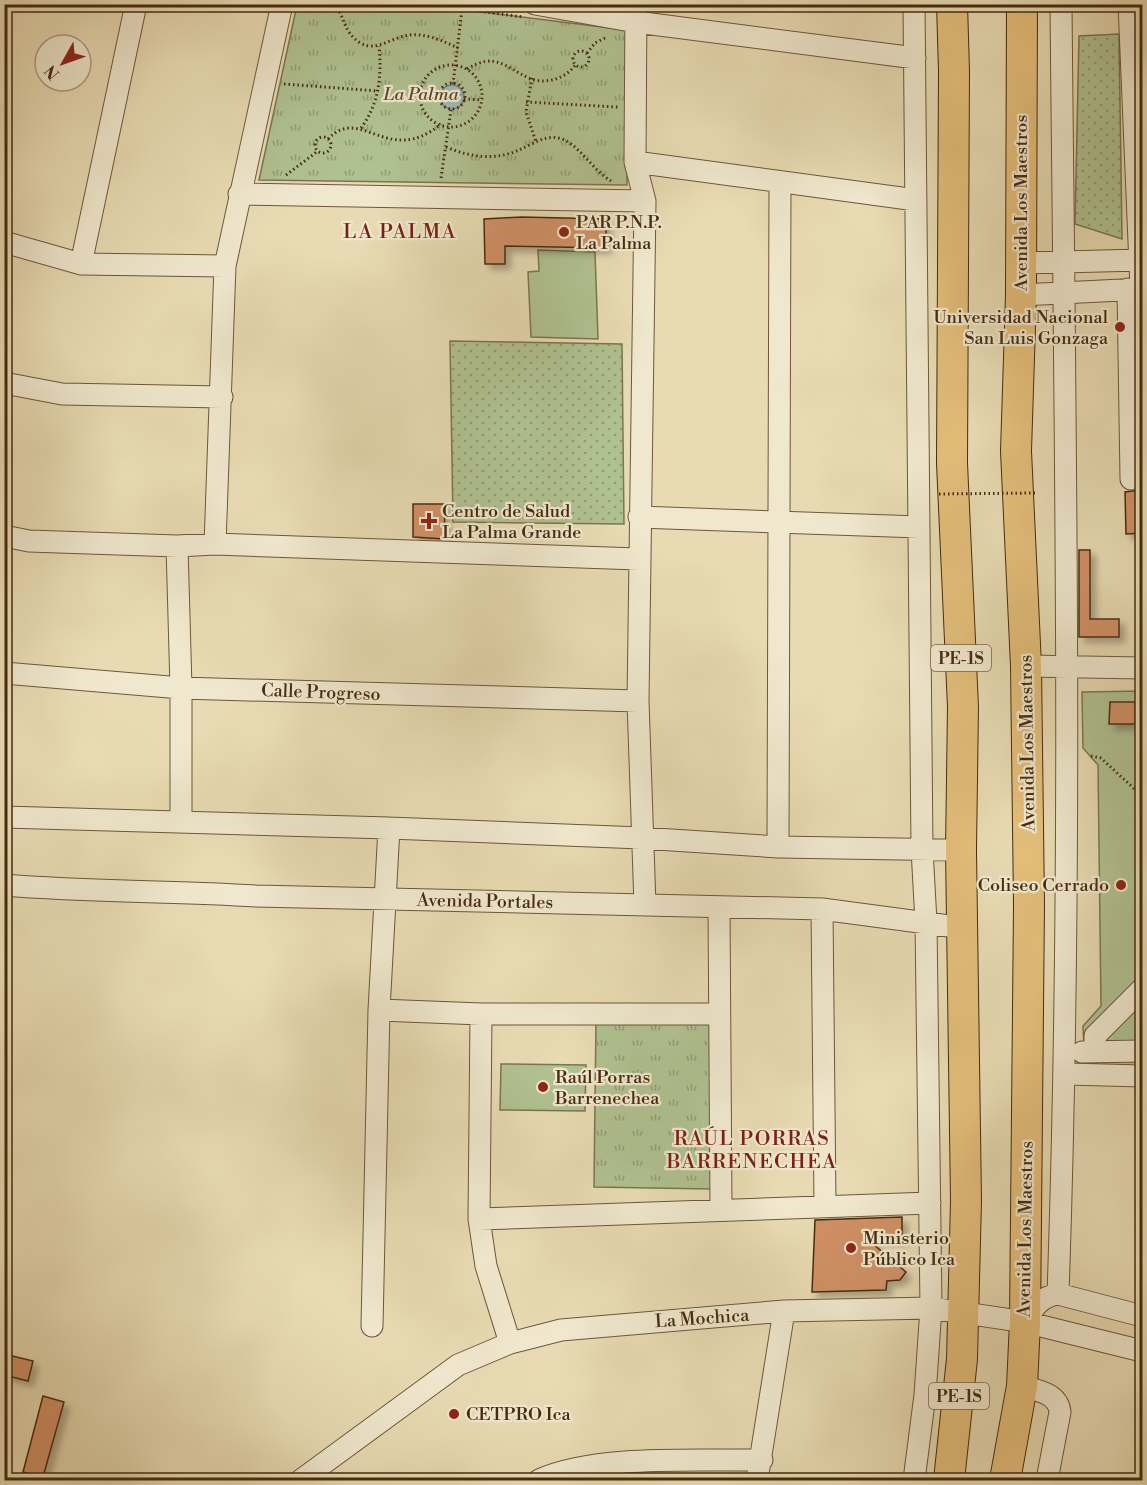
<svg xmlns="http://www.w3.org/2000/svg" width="1147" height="1485" font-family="'Libre Bodoni',serif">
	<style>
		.grass { fill: url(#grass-dots); stroke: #7a7650; stroke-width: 1.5 }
		.park { fill: url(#park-tufts); stroke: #7a7650; stroke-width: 1.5 }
		.garden { fill: #b0c191; stroke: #7a7650; stroke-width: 1.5 }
		.water { fill: url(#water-waves); stroke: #798074; stroke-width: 1.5 }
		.building { fill: #d09065; stroke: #452b10; stroke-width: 1.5; filter: url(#shadow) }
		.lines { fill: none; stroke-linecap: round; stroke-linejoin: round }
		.minor-casing { stroke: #6e5739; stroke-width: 23 }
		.highway-casing { stroke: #452b10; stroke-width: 32 }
		.path { stroke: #452b10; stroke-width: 3; stroke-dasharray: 1.5 3; stroke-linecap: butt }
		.minor { stroke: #f0e8ce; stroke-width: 21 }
		.highway { stroke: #e4be7a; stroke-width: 30 }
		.path-bridge { stroke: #452b10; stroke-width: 3; stroke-dasharray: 1.5 3; stroke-linecap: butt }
		.poi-dot { fill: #8f2418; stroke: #f0e8ce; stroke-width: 2 }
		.labels { text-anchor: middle; stroke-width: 4.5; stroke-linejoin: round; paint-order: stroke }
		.shield { fill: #f0e8ce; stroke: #786449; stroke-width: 1.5 }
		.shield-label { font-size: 16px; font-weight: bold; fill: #452b10 }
		.park-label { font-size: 18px; font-style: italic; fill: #5a492a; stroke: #f0e8ce }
		.street-label { font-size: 18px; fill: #452b10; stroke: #f0e8ce }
		.poi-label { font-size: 18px; fill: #452b10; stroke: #f0e8ce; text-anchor: start }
		.neighbourhood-label { font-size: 20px; letter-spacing: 1.5px; fill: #7a1f14; stroke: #f0e8ce }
	</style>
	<defs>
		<pattern id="grass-dots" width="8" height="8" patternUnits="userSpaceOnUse" patternTransform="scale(1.5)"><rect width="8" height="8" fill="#b0c191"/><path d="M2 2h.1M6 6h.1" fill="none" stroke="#919d75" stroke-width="1.8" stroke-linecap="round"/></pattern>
		<pattern id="park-tufts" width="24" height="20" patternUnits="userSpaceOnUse" patternTransform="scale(1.5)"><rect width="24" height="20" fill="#b0c191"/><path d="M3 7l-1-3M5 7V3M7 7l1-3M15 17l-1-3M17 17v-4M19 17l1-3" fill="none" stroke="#919d75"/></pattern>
		<pattern id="water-waves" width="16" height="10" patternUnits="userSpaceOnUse" patternTransform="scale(1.5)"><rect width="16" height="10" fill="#9bb9b7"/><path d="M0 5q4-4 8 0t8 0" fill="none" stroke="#809793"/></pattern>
		<filter id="shadow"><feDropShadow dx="5.5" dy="5.5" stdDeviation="3" flood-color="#0004"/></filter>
	</defs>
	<rect width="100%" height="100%" fill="#e8dbb3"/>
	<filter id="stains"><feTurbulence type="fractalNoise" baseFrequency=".00333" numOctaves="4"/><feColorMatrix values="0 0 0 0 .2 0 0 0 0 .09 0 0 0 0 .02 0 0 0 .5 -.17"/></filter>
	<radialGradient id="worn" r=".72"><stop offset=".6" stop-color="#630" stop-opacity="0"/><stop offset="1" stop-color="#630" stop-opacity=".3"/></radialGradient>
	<!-- grass -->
	<path class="grass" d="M1119,34L1122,239L1075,224L1079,36Z
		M450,341L622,344L624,524L453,522Z"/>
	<!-- park -->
	<path class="park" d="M297,5H426L626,30L627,185L259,180Z
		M596,1020L713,1022L711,1189L594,1187Z"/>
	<!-- garden -->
	<path class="garden" d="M538,250L595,252L598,339L531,337L528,272L539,271Z
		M1142,691V1066H1085L1083,1026L1101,1006L1098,765L1083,748L1082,692Z
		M501,1064L586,1065L585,1111L500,1110Z"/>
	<!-- water -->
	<path class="water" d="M440 97a12 12 0 1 1 24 0a12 12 0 1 1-24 0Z"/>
	<!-- building -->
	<path class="building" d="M522,217L606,219V248L505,246V264H485L484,219Z
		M1132,491H1143V533L1126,534L1125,492Z
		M413,504H445L444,539L413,537Z
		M1079,550H1090V619H1119V637H1079Z
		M1110,702H1135V724H1109Z
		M902,1217V1239L865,1237L906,1272L900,1280L887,1281L886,1290L812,1292L815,1220Z
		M4,1354L33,1361L28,1381L4,1375Z
		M43,1396L64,1402L43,1477L23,1472Z"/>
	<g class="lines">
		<!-- minor casing -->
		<g class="minor-casing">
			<path id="minor" d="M535,4L636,22L915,58
				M636,4L635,162L645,201L638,701L645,905
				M914,4L922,849L926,922L931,1308L925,1395L914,1480
				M1129,4L1141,289
				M635,162L916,200
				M239,194L645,201
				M4,242L81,264L225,266
				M1021,263L1141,260
				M81,264L136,4
				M1128,289L1131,479
				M1021,295L1142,289
				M4,383L62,394L222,397
				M639,517L919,527
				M4,536L29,541L177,546L215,544L638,559
				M215,544L225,266L282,4
				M177,546L181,688V822
				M1026,666L1142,668
				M4,673L181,688L638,701
				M4,817L389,828L641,838L778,847L961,850
				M778,847L780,182
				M4,885C88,892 172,891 256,896L822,909L964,928
				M719,907L721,1209
				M822,909L825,1205
				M379,1010L481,1014H719
				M481,1014L479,1219L486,1266L510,1343
				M1082,1052L1142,1051
				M1095,1052V1036L1142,989
				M1066,1074L1142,1076
				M479,1219L930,1203
				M1058,1294C1073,864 1065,435 1061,4
				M1025,1322C1034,1307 1040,1297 1058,1294L1142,1316
				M372,1326L379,1010L389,828
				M1022,1386C1038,1391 1058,1393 1060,1412L1047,1480
				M301,1480L458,1365L510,1343L561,1330L784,1311L931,1308L1025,1322L1142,1351
				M539,1480C596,1454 698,1461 762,1460
				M757,1480L784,1311"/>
		</g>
		<!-- highway casing -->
		<g class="highway-casing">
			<path id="highway" d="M949,1480L962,1359L966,1201L961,850L963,707L952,463L954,71L952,4
				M1005,1480L1022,1386L1025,1322L1029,905L1026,666L1016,451L1021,295L1022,4"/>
		</g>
		<!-- path -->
		<path class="path" d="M335,4C343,15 344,28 353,37C372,57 388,38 409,35C426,33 443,41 458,48
			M426,4L523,17
			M573 59a8 8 0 1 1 16 0a8 8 0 1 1-16 0Z
			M587,53L595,43L607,37
			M420 96a31 31 0 1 1 62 0a31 31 0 1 1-62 0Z
			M467,69C496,52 503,66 529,78C545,85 566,79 576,64
			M532,78L526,112L536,142
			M439 96a13 13 0 1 1 26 0a13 13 0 1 1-26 0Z
			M284,84L378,91
			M453,84L462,9
			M420,95L439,96
			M464,99L482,100
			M526,102L618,107
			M361,128C379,104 382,76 379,46
			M315 145a8 8 0 1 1 16 0a8 8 0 1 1-16 0Z
			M328,139C361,104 388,168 441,124
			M446,147C470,157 494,161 519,150C531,145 544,135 558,138C577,141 592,170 611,181
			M286,175L318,151
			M441,178L451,110
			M1091,756L1101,758L1142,796"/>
		<!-- minor -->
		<use href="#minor" class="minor"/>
		<!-- highway -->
		<use href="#highway" class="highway"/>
		<!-- path-bridge -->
		<path class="path-bridge" d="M939,494L1035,493"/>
	</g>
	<!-- markers -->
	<g class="poi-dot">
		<circle cx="564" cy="232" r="6"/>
		<circle cx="1120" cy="327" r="6"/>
		<path d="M426 512h6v6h6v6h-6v6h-6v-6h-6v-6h6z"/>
		<circle cx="1121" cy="885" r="6"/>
		<circle cx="543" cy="1087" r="6"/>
		<circle cx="851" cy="1248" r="6"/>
		<circle cx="454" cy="1414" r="6"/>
	</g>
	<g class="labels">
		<!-- shield labels -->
		<g class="shield">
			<rect x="931" y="645" width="60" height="26" rx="4.5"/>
			<rect x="929" y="1383" width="60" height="26" rx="4.5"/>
		</g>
		<g class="shield-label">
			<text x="961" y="664">PE-1S</text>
			<text x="959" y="1402">PE-1S</text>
		</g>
		<!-- park labels -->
		<g class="park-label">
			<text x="421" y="100">La Palma</text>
		</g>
		<!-- street labels -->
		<g class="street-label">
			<text transform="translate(1021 203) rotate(-90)" y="6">Avenida Los Maestros</text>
			<text transform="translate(321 692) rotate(2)" y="6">Calle Progreso</text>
			<text transform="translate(1027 743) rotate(-91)" y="6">Avenida Los Maestros</text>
			<text transform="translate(485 901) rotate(1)" y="6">Avenida Portales</text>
			<text transform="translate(1025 1229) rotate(-89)" y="6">Avenida Los Maestros</text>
			<text transform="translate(702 1318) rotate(-4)" y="6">La Mochica</text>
		</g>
		<!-- poi labels -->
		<g class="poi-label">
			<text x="576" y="228">PAR P.N.P.<tspan x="576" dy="21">La Palma</tspan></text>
			<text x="1108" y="323" text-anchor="end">Universidad Nacional<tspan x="1108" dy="21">San Luis Gonzaga</tspan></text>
			<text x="442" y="517">Centro de Salud<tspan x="442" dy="21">La Palma Grande</tspan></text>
			<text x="1109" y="891" text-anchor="end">Coliseo Cerrado</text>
			<text x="555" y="1083">Raúl Porras<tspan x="555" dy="21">Barrenechea</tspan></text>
			<text x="863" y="1244">Ministerio<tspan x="863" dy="21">Público Ica</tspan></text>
			<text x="466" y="1420">CETPRO Ica</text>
		</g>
		<!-- neighbourhood labels -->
		<g class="neighbourhood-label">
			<text x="400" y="238">LA PALMA</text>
			<text x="752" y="1145">RAÚL PORRAS<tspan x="752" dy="23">BARRENECHEA</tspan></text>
		</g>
	</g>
	<!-- margin -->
	<rect width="1147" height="1485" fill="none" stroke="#e8dbb3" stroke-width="24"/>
	<rect x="6" y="6" width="1135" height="1473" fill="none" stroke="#452b10" stroke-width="3"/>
	<rect x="12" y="12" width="1123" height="1461" fill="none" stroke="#452b10" stroke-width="1.5"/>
	<!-- north arrow -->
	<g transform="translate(63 63) rotate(230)"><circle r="28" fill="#f0e8ce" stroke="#ac9c82" stroke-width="1.5"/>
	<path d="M0-4.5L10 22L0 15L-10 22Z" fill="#8f2418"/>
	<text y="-9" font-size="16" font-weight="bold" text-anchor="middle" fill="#452b10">N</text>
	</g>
	<rect width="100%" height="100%" filter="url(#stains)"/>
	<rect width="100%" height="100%" fill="url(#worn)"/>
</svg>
